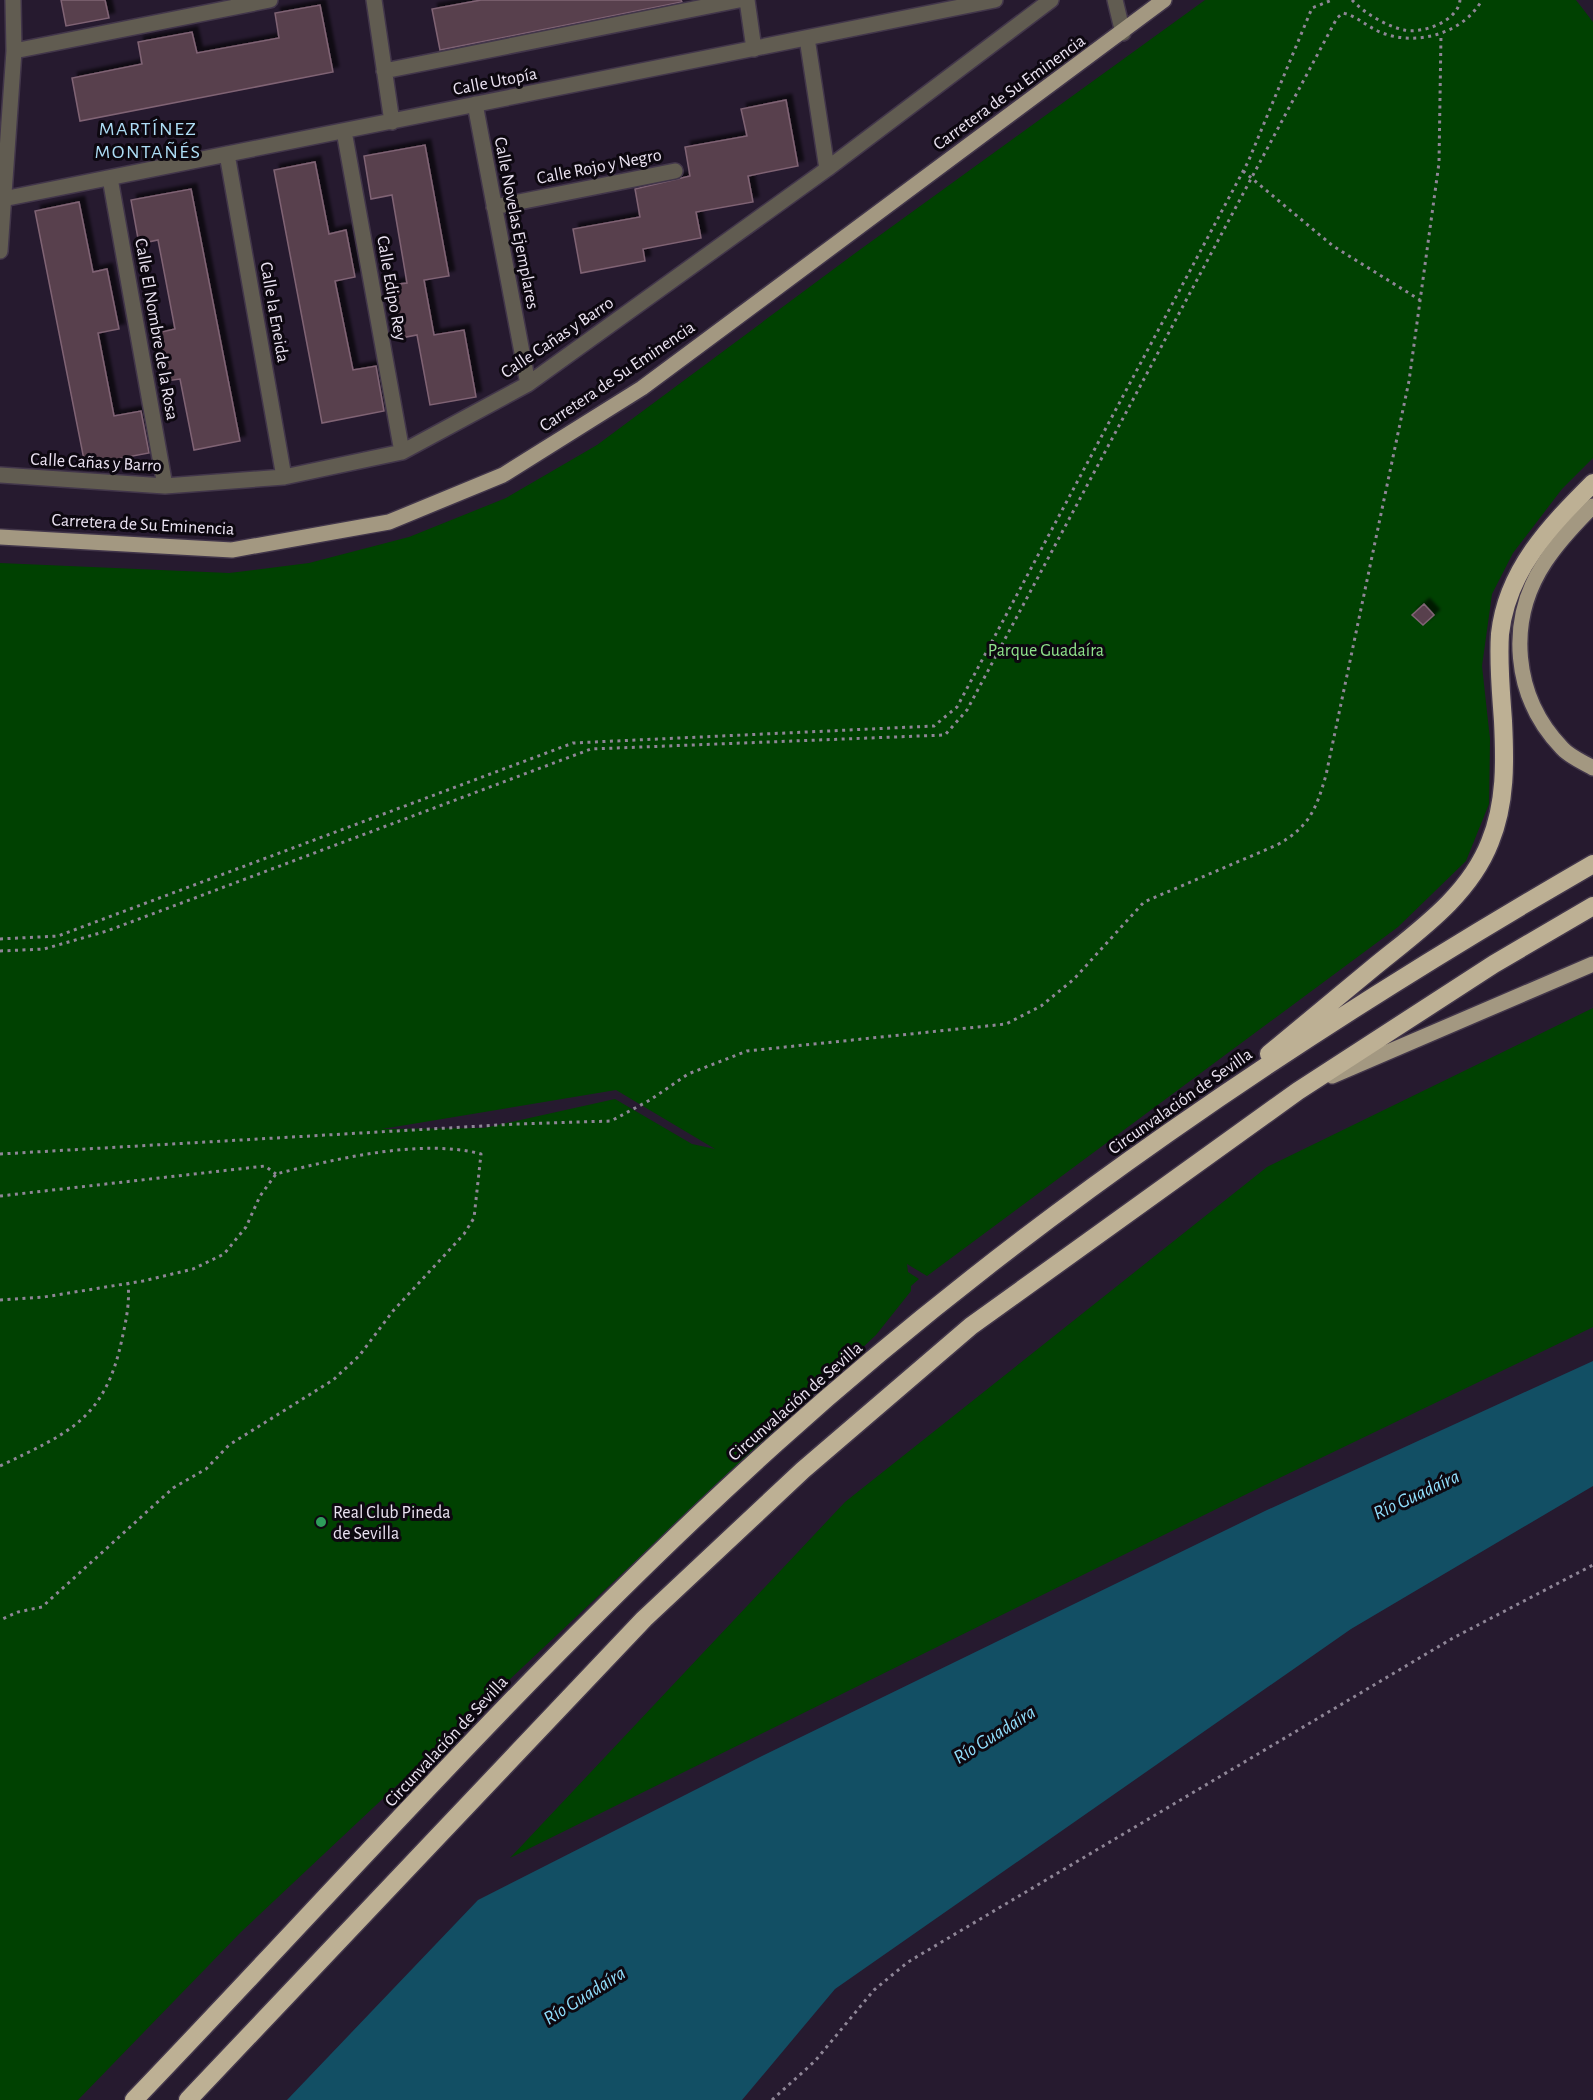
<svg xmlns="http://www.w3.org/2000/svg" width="1593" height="2100" font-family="'Alegreya Sans',sans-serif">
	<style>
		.green { fill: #004101; fill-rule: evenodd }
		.water { fill: #124f64 }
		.building { fill: #59404e; stroke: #806474; stroke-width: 1.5; filter: url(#shadow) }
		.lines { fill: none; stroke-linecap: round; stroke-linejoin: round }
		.minor-casing { stroke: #42364a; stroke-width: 18 }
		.major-casing { stroke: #42364a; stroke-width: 18 }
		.highway-casing { stroke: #42364a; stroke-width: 21 }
		.path { stroke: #8f8697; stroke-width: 3; stroke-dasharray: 3 4.5; stroke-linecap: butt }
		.minor { stroke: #615c51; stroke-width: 15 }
		.major { stroke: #a39881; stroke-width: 15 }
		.highway { stroke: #bdb094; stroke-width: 18 }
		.leisure-dot { fill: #2e9e5b; stroke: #0d0810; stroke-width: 2 }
		.labels { text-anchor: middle; stroke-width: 6; stroke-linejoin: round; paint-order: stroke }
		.street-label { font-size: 18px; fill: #ebe3f2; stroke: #0d0810 }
		.park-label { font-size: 18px; fill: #8fe38b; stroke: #0d0810 }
		.poi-label { font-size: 18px; fill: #ebe3f2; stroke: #0d0810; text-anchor: start }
		.neighbourhood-label { font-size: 20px; letter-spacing: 1.5px; fill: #adddf5; stroke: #0d0810 }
		.water-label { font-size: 20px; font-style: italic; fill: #90ddfb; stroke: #0d0810 }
	</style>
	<defs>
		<filter id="shadow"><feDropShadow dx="5.5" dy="-5.5" stdDeviation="1.5" flood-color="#0009"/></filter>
	</defs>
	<rect width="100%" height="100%" fill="#261a2f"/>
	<!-- green -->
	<path class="green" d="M1205,0H1576L1593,22V458L1562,489L1513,553L1492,594L1482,666L1490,739L1489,804L1466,861L1398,927L927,1276L907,1264L908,1272L919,1279L911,1286V1291L876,1335L241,1932L78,2100H0V563L229,573L309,563L409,537L506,498L597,445L854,254ZM616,1090L715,1149L692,1144L615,1099L484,1128L382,1129Z
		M1593,1008V1327L1265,1485L510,1858L845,1502L1267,1167Z"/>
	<!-- water -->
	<path class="water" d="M1593,1361V1486L1351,1629L835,1989L742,2100H287L478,1900L758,1758L1267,1510Z"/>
	<!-- building -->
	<path class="building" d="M61,0H105L109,18L66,26Z
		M481,0H681L682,2L440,50L432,9Z
		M320,5L333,72L80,121L72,78L142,64L138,42L192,32L197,53L279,38L275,13Z
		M786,100L798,166L748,176L753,202L696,212L701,238L643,249L645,261L581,273L573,229L640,217L635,189L690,176L685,147L747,136L741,109Z
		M425,145L449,276L424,280L434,335L464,330L476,397L430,405L417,335L401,338L391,285L407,283L392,195L371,199L364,156Z
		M315,162L329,234L346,230L355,277L335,281L353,370L376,366L384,411L322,423L274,170Z
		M191,189L240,441L194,450L180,379L166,381L157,333L175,329L158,240L139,244L131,200Z
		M79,202L93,272L107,269L119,329L98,333L114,416L141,411L149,453L85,465L35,211Z
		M1424,604L1434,615L1423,625L1412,615Z"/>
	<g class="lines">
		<!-- minor casing -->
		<g class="minor-casing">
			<path id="minor" d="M374,0L392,122
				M747,0L754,49
				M1115,0L1123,33
				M807,38L827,169
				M14,51L270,0
				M384,71L739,0
				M475,104L528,384
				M344,131L402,452
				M227,154L284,477
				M110,178L165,486
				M3,199L995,0
				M494,207L675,171
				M0,251L14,51L13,0
				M0,475L165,486L284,477L402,452L528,384L827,169L1051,0"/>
		</g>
		<!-- major casing -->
		<g class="major-casing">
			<path id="major" d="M1593,506C1576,523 1558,542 1545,562C1506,621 1513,697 1562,748C1570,757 1583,762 1593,768
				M0,537L232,550L389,522L503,475L642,388L1164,0
				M1332,1076L1593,964"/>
		</g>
		<!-- highway casing -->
		<g class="highway-casing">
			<path id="highway" d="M1269,1054C1304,1025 1339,996 1374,967C1418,931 1469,896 1490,842C1506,803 1505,761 1503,721C1501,692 1498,663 1500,634C1507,570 1550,526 1593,483
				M134,2100C346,1879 548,1649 775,1444C1023,1220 1304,1031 1593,864
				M188,2100L644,1619L803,1470L971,1326L1298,1091L1494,964L1593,906"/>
		</g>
		<!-- path -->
		<path class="path" d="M1352,0C1364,13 1386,26 1404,30C1423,34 1458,21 1460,0
			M1243,171L1333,246L1420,300
			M0,939L58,936L573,743L934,726L957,707L1248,162L1312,8L1332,0
			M0,951L44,949L107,931L591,749L945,735L967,710L1337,18L1343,13C1357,16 1366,26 1380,32C1415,47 1463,34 1482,0
			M0,1154L516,1124L611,1121L650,1100L688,1074L747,1051L1006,1024L1041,1006L1074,979L1144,902L1277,845C1309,827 1316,810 1326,775L1409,381L1439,163L1441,34
			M0,1196L265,1166L276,1174
			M0,1300L44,1297L143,1281L193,1269L224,1254L246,1227L260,1196L276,1174C335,1159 422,1138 481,1154L474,1218L464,1234L393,1311L359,1356L333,1380L229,1445L206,1469L173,1488L42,1607L18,1612L0,1620
			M0,1466C68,1433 105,1420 122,1339C126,1321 130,1302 128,1284
			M772,2100L815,2061L874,1990L908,1962L1453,1638L1593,1565"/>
		<!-- minor -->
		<use href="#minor" class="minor"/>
		<!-- major -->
		<use href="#major" class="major"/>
		<!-- highway -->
		<use href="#highway" class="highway"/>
	</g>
	<!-- markers -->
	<circle class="leisure-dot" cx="321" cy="1522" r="6"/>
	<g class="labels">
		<!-- street labels -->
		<g class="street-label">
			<text transform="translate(495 81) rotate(-11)" y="6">Calle Utopía</text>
			<text transform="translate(1009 92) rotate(-36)" y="6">Carretera de Su Eminencia</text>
			<text transform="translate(599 166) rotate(-11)" y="6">Calle Rojo y Negro</text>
			<text transform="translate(517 223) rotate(79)" y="6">Calle Novelas Ejemplares</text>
			<text transform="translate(392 288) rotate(80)" y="6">Calle Edipo Rey</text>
			<text transform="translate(275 312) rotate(80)" y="6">Calle la Eneida</text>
			<text transform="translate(157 329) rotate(80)" y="6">Calle El Nombre de la Rosa</text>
			<text transform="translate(557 337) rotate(-34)" y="6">Calle Cañas y Barro</text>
			<text transform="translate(617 376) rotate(-34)" y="6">Carretera de Su Eminencia</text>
			<text transform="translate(96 462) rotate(3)" y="6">Calle Cañas y Barro</text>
			<text transform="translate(143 524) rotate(3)" y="6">Carretera de Su Eminencia</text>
			<text transform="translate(1180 1101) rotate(-35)" y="6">Circunvalación de Sevilla</text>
			<text transform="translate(795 1401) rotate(-41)" y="6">Circunvalación de Sevilla</text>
			<text transform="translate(446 1741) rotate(-47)" y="6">Circunvalación de Sevilla</text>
		</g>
		<!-- park labels -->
		<g class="park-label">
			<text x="1046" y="656">Parque Guadaíra</text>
		</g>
		<!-- poi labels -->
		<g class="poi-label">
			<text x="333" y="1518">Real Club Pineda<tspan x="333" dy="21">de Sevilla</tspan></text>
		</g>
		<!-- neighbourhood labels -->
		<g class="neighbourhood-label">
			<text x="148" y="135">MARTÍNEZ<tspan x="148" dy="23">MONTAÑÉS</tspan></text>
		</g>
		<!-- water labels -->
		<g class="water-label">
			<text transform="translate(1416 1494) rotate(-25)" y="7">Río Guadaíra</text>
			<text transform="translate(994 1734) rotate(-32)" y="7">Río Guadaíra</text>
			<text transform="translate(584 1995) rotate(-32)" y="7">Río Guadaíra</text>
		</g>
	</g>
</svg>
